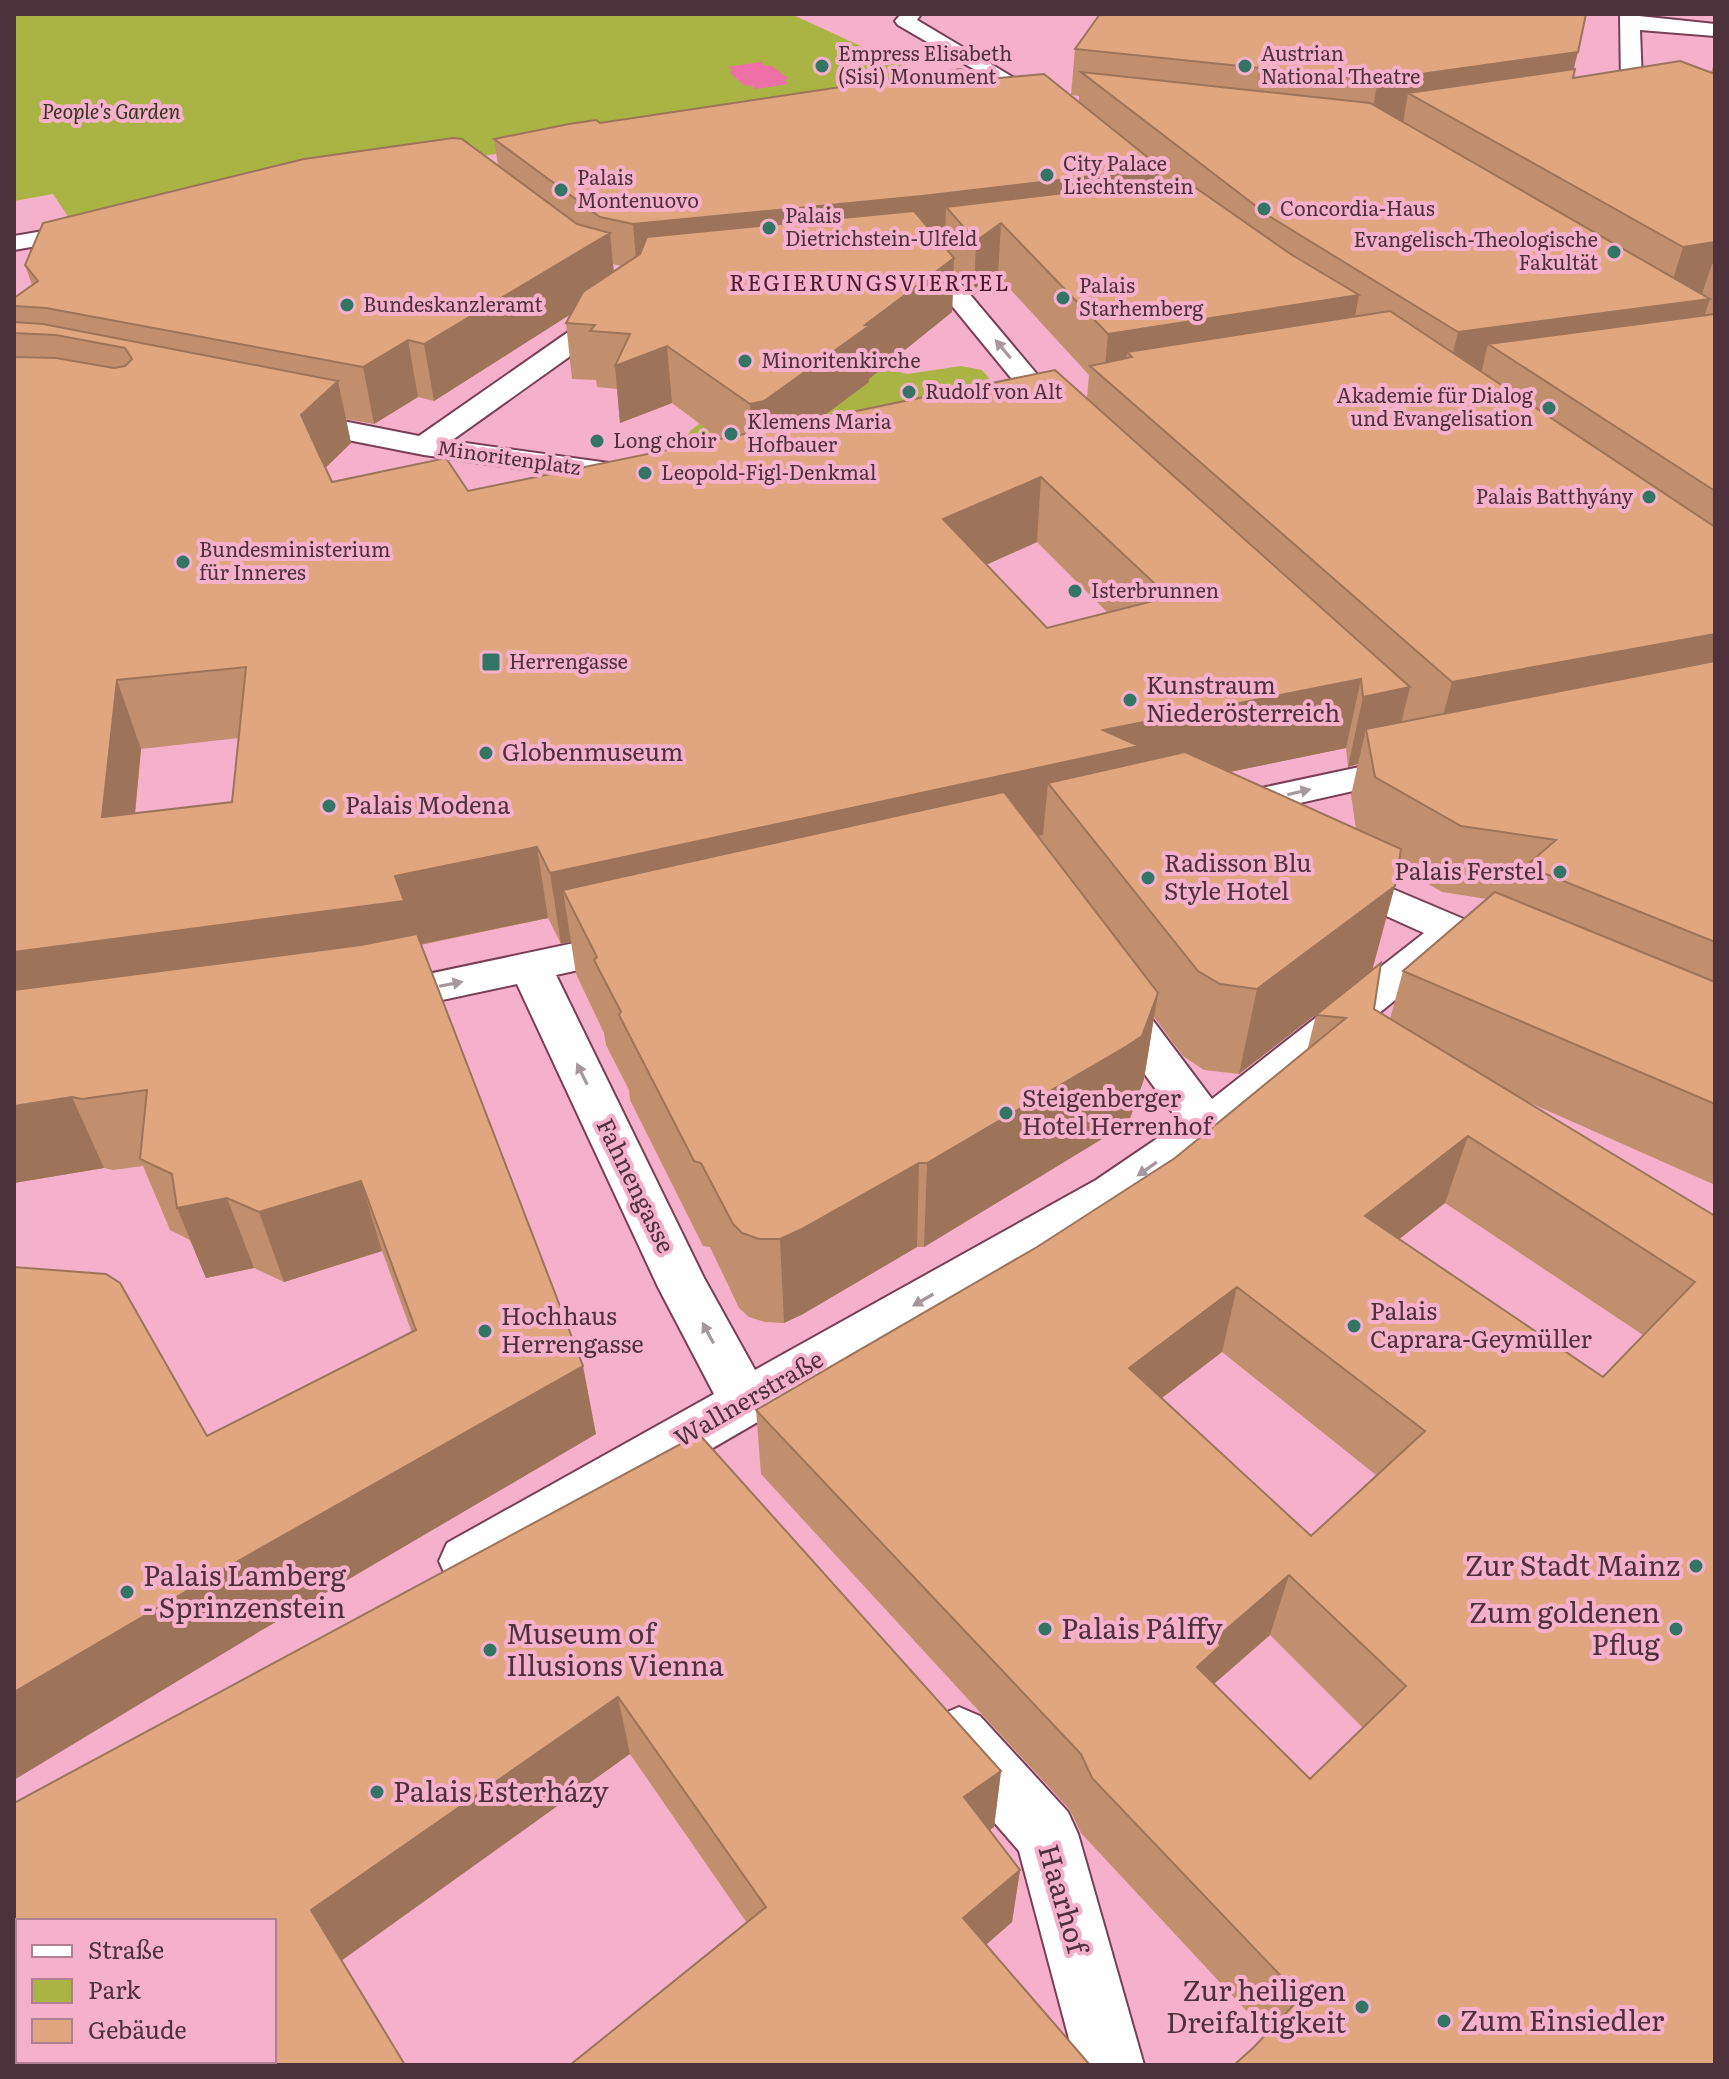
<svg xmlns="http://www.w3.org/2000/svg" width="1729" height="2079" font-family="Literata,serif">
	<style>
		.green { fill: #a9b444 }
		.water { fill: #ed70a7 }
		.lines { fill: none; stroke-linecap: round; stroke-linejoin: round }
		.minor-casing { stroke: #793f57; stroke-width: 4 }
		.minor { fill: #fff; fill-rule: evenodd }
		.wall { fill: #c18f6e; fill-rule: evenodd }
		.shaded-wall { fill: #9d745a }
		.building { fill: #e0a680; stroke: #9d745a; stroke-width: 2; fill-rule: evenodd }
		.oneway { fill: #a6989e }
		.poi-dot { fill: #337564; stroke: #f5b1cb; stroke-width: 3 }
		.labels { text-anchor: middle; stroke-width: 8; stroke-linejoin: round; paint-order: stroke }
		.far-poi-label { font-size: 20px; fill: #4d323c; stroke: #f5b1cb; text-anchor: start }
		.far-park-label { font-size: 20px; font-style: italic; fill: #33361e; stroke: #f5b1cb }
		.far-street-label { font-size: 20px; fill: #4d323c; stroke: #f5b1cb }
		.far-neighbourhood-label { font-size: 22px; letter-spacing: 2px; fill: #4e1831; stroke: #f5b1cb }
		.poi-label { font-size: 24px; fill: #4d323c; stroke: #f5b1cb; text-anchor: start }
		.street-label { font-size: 24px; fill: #4d323c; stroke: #f5b1cb }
		.near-poi-label { font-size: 28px; fill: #4d323c; stroke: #f5b1cb; text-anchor: start }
		.near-street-label { font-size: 28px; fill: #4d323c; stroke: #f5b1cb }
	</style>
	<rect width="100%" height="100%" fill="#f5b1cb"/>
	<!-- green -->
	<path class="green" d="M14,14H791L937,81L748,116L69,218L53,194L14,201Z
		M961,366L982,370L1000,391L700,448L687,437L690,431L712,414L883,367L907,374Z"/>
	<!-- water -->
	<path class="water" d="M761,62L766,66H772L789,79L784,80L789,84L755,89L751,85L745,86L729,72L733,71L728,67Z"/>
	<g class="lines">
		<!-- minor casing -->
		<g class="minor-casing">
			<path id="minor" d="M901,14H921L917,20L1031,88L1027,92H1013L898,25L895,21Z
				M1620,14L1715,24V36L1640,30L1642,82L1715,112V127L1625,89L1621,85Z
				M96,222L105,224L108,229L105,234L14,250V236Z
				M921,244L930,247L1072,416L1077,422L1072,428L1062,431L1052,428L912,257L908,252L912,247Z
				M616,303L625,305L629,311L625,317L451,441L638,467L649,470L653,476L649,482L638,485L424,455L292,429L282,426L277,420L282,414L292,411L419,436L607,305Z
				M1411,756L1424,759L1430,767L1424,775L1224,820L1210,816L1205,808L1210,800L1224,796Z
				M1336,865L1492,931L1498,941L1492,951L1477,955L1458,949L1224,1139L1130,1206L487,1579L467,1587L447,1579L439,1561L447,1543L714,1394L658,1287L517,984L377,1014L362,1010L355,999L362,988L631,931L646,935L652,945L646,955L556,975L704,1278L755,1370L1096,1180L1180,1123L1100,1012L1093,1001L1100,990L1115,986L1130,990L1212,1099L1424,933L1322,887L1316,878L1322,869Z
				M959,1707L980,1716L1068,1812L1078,1834L1144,2065H1076L1019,1851L938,1758L929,1737L938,1716Z"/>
		</g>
		<!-- minor -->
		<use href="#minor" class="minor"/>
	</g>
	<!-- wall -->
	<path class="wall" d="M1075,49L1574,69L1573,78L1711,73L1715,60V1185L1521,1099L1715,1216V2065L1254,2047L1267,2033L1081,1833L1070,1810L761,1474L756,1410L1037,1247L1175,1158L1307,1051L1316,1015L1343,993L1239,1074L1204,1070L1183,1056L1154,1017L1144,1079L1129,1121L1115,1131L924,1247H917L803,1314L784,1323L765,1322L749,1317L739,1308L710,1247L703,1246L630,1100L629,1090L606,1045L604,1033L576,974L571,942L561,944L548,918L421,945L596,1434L262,1630L207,1436L412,1333L382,1251L284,1282L254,1268L206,1278L190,1240L170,1230L143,1166L113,1170L104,1168L14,1183V298L32,285L25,265L498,165L494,139L600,123L977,80L1079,102V96L1071,95ZM945,238V247L938,239ZM613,264L621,266L614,271ZM954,270L974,295L998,276L1089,375L1087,398L821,418L869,382V379L952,312ZM571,314L566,323L572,379L596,380L597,387L617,389L620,423L672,403L720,439L468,491L332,482L325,468L351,443L346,419L374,424L418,397L434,401ZM1037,542L1108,613L1047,628L986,565ZM239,738L232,802L135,813L141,749ZM1346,748L1348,767L1358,764L1351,795L1356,829L1229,772ZM1398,866L1442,892L1487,899L1403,971L1390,1019L1374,1009L1372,970ZM1445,1203L1643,1335L1603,1377L1399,1239ZM1222,1352L1376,1475L1311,1536L1162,1398ZM1270,1635L1363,1728L1310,1779L1214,1684Z
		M699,1434L1001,1771L994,1827L990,1830L1020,1870L1012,1922L986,1945L747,1923L630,1754L14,2065V2011H18V2061L274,1921Z"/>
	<!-- shaded-wall -->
	<path class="shaded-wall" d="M1578,52L1566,99L1408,93L1403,123L1369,128L1378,80Z
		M1161,168L1156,212L1001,223L998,276L974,295L976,241L946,207L945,238L637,270L633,224Z
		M610,233L615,286L434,401L424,344Z
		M1715,242V266L1712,264L1701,297L1666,302L1683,247Z
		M954,258L952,312L869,379V382L766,459L752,462L750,404L865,325Z
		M1359,295L1349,350L1127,352L1123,387L1104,378L1108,334Z
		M1710,299L1693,349L1488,344L1480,378L1446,383L1458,332Z
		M408,340L418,397L374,424L363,367Z
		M667,346L672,403L620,423L615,366Z
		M338,381L351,443L315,478L301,415Z
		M1041,477L1037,542L941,585L943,519Z
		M1715,634V693L1435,747L1452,682Z
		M1361,679L1346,748L1133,792L1048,783L1043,835L587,938L563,890L571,942L561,944L550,873L1103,730Z
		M117,680L141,749L128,887L102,817Z
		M1410,687L1393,756L1366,729L1358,764L1348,767L1363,697Z
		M537,847L548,918L14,1028V952Z
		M1395,886L1372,971L1239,1074L1257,989Z
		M1158,993L1144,1079L1129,1121L1115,1131L924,1247L927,1163Z
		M72,1097L104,1168L14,1183V1106Z
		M1468,1136L1445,1203L1345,1282L1365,1216Z
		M919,1163L917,1247L803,1314L784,1323L780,1239Z
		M361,1181L382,1251L284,1282L259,1212Z
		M227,1198L254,1268L206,1278L177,1208Z
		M1237,1287L1222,1352L1117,1432L1129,1368Z
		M583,1366L596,1434L262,1630L14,1780V1692L231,1565Z
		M1289,1575L1270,1635L1208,1689L1197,1667L1215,1639Z
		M618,1697L630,1754L341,1961L311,1910Z
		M1001,1771L994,1827L959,1851L964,1797Z
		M1020,1870L1012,1922L958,1969L963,1918Z"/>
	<!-- building -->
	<path class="building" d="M1100,14H1586L1578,52L1378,80L1075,49Z
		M1680,61L1715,74V242L1683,247L1408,93L1575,69L1573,78Z
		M961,69L977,80L1044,74L1161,168L922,196L633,224L600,217L494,139L569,124L596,120L600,123Z
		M1081,72L1370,103L1710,299L1458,332L1269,216Z
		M453,138L462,139L577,224L610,233L424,344L408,340L363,367L46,308L14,306V298L38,281L25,265L43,223L304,159Z
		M1183,179L1292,255L1359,295L1108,334L1001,223L976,241L946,207Z
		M914,211L954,258L865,325L869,326L764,401L750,404L667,346L615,366L630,334L590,331L595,325L566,323L583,292L640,254L647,237Z
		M1390,311L1715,527V634L1452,682L1090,366L1132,357L1127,352Z
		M1715,314V491L1488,344Z
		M14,322L43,324L338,381L301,415L332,482L446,458L468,491L1055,370L1410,687L1363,697L1361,679L1103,730L1139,746L550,873L537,847L395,876L404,901L14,952V357L56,358L114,368L125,366L132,359L125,348L56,335L14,333ZM1041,477L1169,597L1047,628L943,519ZM246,667L232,802L102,817L117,680Z
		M1715,661V942L1526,866L1556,840L1461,826L1375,777L1366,729Z
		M1185,752L1401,849L1395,886L1257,989L1220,984L1198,971L1048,783Z
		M1004,792L1158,993L1142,1036L1127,1046L927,1163H919L800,1230L780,1239H759L742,1233L733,1224L701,1163L694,1161L619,1015L621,1012L594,960L597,957L563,890Z
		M1495,892L1715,982V1104L1403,971Z
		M417,934L583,1366L231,1565L14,1692V1267L106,1274L120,1283L207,1436L416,1330L361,1181L259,1212L227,1198L177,1208L172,1174L140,1159L147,1090L82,1099L72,1097L14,1106V990L361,945Z
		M1381,963L1374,1009L1715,1216V2065H1234L1254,2047L1301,1997L1092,1778L1081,1754L756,1410L1037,1247L1175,1158L1346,1018L1316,1015ZM1468,1136L1695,1282L1603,1377L1365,1216ZM1237,1287L1425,1431L1311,1536L1129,1368ZM1289,1575L1406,1686L1310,1779L1197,1667L1221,1645L1215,1639Z
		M699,1434L1001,1771L964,1797L1020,1870L963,1918L1090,2065H570L766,1907L618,1697L311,1910L405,2065H14V2021H18V2061H274V1921H18V2011H14V1803Z"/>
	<!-- one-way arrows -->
	<defs><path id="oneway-solid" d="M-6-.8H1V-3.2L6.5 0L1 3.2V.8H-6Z" transform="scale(2)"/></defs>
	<g class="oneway">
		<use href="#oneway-solid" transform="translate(1003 349) rotate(-130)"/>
		<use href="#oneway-solid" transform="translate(1299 792) rotate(-13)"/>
		<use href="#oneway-solid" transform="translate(451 984) rotate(-11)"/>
		<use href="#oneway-solid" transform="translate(582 1074) rotate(-116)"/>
		<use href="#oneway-solid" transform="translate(1147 1169) rotate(145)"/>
		<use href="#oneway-solid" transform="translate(923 1300) rotate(150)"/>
		<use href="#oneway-solid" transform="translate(708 1333) rotate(-118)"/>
	</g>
	<!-- markers -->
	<g class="poi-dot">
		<circle cx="822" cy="66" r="8"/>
		<circle cx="1245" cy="66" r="8"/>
		<circle cx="1047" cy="175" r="8"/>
		<circle cx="561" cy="190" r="8"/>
		<circle cx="1264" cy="209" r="8"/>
		<circle cx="769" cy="228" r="8"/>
		<circle cx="1614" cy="252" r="8"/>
		<circle cx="1063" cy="298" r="8"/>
		<circle cx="347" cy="305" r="8"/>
		<circle cx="745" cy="361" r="8"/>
		<circle cx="909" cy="392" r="8"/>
		<circle cx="1549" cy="408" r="8"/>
		<circle cx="731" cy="434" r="8"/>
		<circle cx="597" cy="441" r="8"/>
		<circle cx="645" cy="473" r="8"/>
		<circle cx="1649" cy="497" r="8"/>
		<circle cx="183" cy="562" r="8"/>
		<circle cx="1075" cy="591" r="8"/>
		<rect x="481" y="652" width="20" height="20" rx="4"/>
		<circle cx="1130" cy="700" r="8"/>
		<circle cx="486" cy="753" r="8"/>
		<circle cx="329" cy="806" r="8"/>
		<circle cx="1560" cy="872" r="8"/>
		<circle cx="1148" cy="878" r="8"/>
		<circle cx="1006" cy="1113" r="8"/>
		<circle cx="1354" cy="1326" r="8"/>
		<circle cx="485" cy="1331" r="8"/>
		<circle cx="1696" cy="1566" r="8"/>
		<circle cx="127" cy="1592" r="8"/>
		<circle cx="1045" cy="1629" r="8"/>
		<circle cx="1676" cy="1629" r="8"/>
		<circle cx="490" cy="1650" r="8"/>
		<circle cx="377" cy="1792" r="8"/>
		<circle cx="1362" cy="2007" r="8"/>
		<circle cx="1444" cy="2021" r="8"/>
	</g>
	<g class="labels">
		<!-- far-poi labels -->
		<g class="far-poi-label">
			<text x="838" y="61">Empress Elisabeth<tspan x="838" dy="23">(Sisi) Monument</tspan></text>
			<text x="1261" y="61">Austrian<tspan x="1261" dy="23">National Theatre</tspan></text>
			<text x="1063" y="171">City Palace<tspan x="1063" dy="23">Liechtenstein</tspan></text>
			<text x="577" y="185">Palais<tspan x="577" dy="23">Montenuovo</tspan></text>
			<text x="1280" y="216">Concordia-Haus</text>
			<text x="785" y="223">Palais<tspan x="785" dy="23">Dietrichstein-Ulfeld</tspan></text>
			<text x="1598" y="247" text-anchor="end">Evangelisch-Theologische<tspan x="1598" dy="23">Fakultät</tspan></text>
			<text x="1079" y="293">Palais<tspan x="1079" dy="23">Starhemberg</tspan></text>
			<text x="363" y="312">Bundeskanzleramt</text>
			<text x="761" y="368">Minoritenkirche</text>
			<text x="925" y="399">Rudolf von Alt</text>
			<text x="1533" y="403" text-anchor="end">Akademie für Dialog<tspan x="1533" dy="23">und Evangelisation</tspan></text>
			<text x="747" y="429">Klemens Maria<tspan x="747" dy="23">Hofbauer</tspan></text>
			<text x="613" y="448">Long choir</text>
			<text x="661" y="480">Leopold-Figl-Denkmal</text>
			<text x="1633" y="504" text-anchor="end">Palais Batthyány</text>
			<text x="199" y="557">Bundesministerium<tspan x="199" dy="23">für Inneres</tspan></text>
			<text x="1091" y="598">Isterbrunnen</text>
			<text x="509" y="669">Herrengasse</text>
		</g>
		<!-- far-park labels -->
		<g class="far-park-label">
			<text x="111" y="119">People's Garden</text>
		</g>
		<!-- far-street labels -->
		<g class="far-street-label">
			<text transform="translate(509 458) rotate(8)" y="7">Minoritenplatz</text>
		</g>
		<!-- far-neighbourhood labels -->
		<g class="far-neighbourhood-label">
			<text x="870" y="291">REGIERUNGSVIERTEL</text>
		</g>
		<!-- poi labels -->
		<g class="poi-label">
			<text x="1146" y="694">Kunstraum<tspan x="1146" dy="28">Niederösterreich</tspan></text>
			<text x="502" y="761">Globenmuseum</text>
			<text x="345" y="814">Palais Modena</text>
			<text x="1164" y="872">Radisson Blu<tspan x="1164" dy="28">Style Hotel</tspan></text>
			<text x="1544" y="880" text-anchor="end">Palais Ferstel</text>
			<text x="1022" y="1107">Steigenberger<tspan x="1022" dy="28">Hotel Herrenhof</tspan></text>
			<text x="1370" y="1320">Palais<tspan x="1370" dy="28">Caprara-Geymüller</tspan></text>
			<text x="501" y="1325">Hochhaus<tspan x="501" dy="28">Herrengasse</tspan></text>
		</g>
		<!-- street labels -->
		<g class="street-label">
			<text transform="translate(635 1186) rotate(64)" y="8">Fahnengasse</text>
			<text transform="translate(749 1399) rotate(-30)" y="8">Wallnerstraße</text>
		</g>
		<!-- near-poi labels -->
		<g class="near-poi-label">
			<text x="1680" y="1576" text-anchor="end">Zur Stadt Mainz</text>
			<text x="143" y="1586">Palais Lamberg<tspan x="143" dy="32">- Sprinzenstein</tspan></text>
			<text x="1660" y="1623" text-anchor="end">Zum goldenen<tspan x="1660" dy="32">Pflug</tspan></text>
			<text x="1061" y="1639">Palais Pálffy</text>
			<text x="506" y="1644">Museum of<tspan x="506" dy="32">Illusions Vienna</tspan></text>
			<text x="393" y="1802">Palais Esterházy</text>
			<text x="1346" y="2001" text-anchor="end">Zur heiligen<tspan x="1346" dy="32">Dreifaltigkeit</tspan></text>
			<text x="1460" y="2031">Zum Einsiedler</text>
		</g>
		<!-- near-street labels -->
		<g class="near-street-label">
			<text transform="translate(1063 1899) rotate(74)" y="10">Haarhof</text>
		</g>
	</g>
	<!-- border -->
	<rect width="1729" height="2079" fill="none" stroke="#4d323c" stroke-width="32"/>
	<!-- legend -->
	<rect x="16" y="1919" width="260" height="144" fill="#f5b1cb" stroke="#b27e92" stroke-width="2"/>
	<rect x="32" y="1945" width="40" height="12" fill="#ffffff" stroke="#b27e92" stroke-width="2"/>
	<text x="88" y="1959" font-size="24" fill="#4d323c">Straße</text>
	<rect x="32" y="1979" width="40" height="24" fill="#a9b444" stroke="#b27e92" stroke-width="2"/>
	<text x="88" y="1999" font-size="24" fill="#4d323c">Park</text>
	<rect x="32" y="2019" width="40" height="24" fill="#e0a680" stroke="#b27e92" stroke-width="2"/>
	<text x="88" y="2039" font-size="24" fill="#4d323c">Gebäude</text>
</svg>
